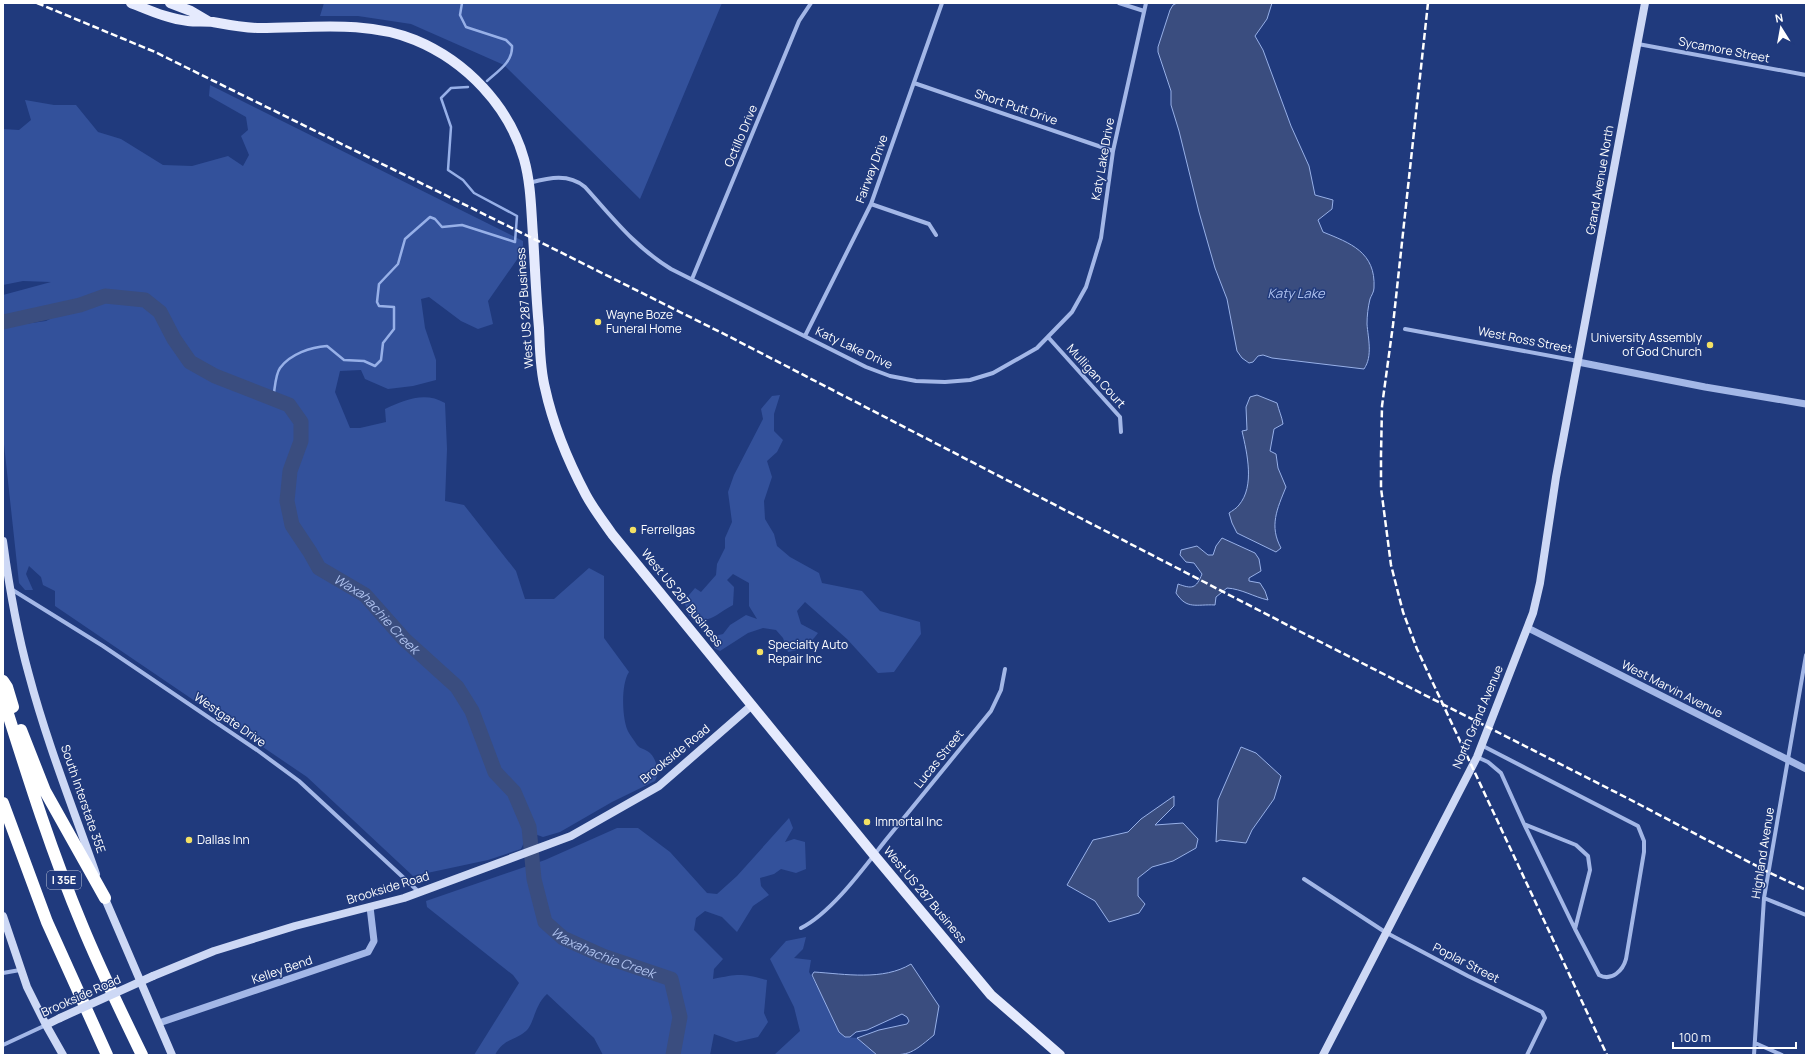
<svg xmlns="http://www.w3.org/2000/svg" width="1809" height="1058" font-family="Manrope,sans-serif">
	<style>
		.green { fill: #33519b }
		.water { fill: #3a4d7f; stroke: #97b0e8 }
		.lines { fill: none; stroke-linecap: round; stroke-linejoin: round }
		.stream { stroke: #97b0e8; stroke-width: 2.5 }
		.river { stroke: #3a4d7f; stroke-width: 15 }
		.minor { stroke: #a3b7e7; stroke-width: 4 }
		.tertiary { stroke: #a3b7e7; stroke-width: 7 }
		.secondary { stroke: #cdd8f5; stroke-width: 8 }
		.primary { stroke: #e5eafd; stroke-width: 10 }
		.motorway { stroke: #fff; stroke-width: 12 }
		.rail { stroke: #fff; stroke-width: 2.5; stroke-dasharray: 7 3; stroke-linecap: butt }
		.secondary-bridge { stroke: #cdd8f5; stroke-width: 8 }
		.poi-dot { fill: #f4e164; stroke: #203a7d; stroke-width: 1.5 }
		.labels { text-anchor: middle; stroke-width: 3; stroke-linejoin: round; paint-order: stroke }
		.shield { fill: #203a7d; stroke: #bcc4d8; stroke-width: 1 }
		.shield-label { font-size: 11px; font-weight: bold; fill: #fff }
		.street-label { font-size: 12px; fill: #fff; stroke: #203a7d }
		.poi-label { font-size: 12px; fill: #fff; stroke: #203a7d; text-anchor: start }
		.water-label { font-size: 13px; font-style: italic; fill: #aec1ee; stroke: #203a7d }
	</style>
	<rect width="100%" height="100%" fill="#203a7d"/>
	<!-- green -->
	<path class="green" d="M324,3H722L640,199L504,65L411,24L358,16H320Z
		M210,85L523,241V251L488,301L493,324L478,329L461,321L429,297L421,299L425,328L436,360V380L413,386L388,389L365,379L361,370L340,371L335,392L350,428H360L386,422L385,409C404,400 425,391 445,403L447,449L445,501L464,505L516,571L525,599H554L589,568L604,576V638L629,672C621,684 622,715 627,729C629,734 634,740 637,745C640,749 646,749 650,753C657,760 660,773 655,781L612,802L560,832L543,837L529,832L521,849L488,860L413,876L307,777L55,606V591L43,585L41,577L29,566L26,574L33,590H25L19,583L3,435V327L46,321L69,309L38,311L10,317H3V295L51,282L23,281L3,285V129L19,130L31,120L25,100L54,105H76L98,132L121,139L163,165L192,166L228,156L243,166L249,155L241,136L248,130L246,117L209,96Z
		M780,395L774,414V431L783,440L777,452L767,461L772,477L764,501L765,519L774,534L777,546L790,557L819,573L822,583L862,591L880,611L920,622L921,634L894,672L878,673L847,639L805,602L797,611L801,624L818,633C810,644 802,650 788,652L783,638L776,630L763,628L748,633L720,651L714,648L715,636L723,634L730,625L746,615L757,619L749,606V583L733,574L727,580L734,587L733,605C714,615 711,625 689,616L684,601L695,588L701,592L716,575L717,564L725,548V538L732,522L728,492L734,475L763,419L761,409L772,396Z
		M789,818L793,828L785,842L794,839L805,842L806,869L796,873L781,869L774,874L760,878L761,886L769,895L753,906L737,932L722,917L705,911L696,918L694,930L723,959L714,969L713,979C738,974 741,973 767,980L764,1013L768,1022L758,1037L736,1042L714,1034L710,1055H603L594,1038L547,994C535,1004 534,1024 526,1031C513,1042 504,1038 495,1055H474L519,983L513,975L427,907L426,901L545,860L617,828H638L670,852L707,893L717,894L737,876Z
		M806,937L803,949L794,958L811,960L809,972L824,998L830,1014L845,1037L857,1038L877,1055H774L800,1031L794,1007L770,959L786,941Z"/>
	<!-- water -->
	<path class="water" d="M1177,3H1272L1267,19L1255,36L1263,50L1291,126L1309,166L1315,195L1333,200L1332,209L1318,220L1323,232C1350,243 1376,252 1374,288C1374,292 1371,296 1370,299C1368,307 1367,316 1367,324C1368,338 1373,356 1364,369L1272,358L1263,355L1258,356L1253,362L1249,363L1242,358L1237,351L1227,299L1215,268L1199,212L1179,131L1171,105V91L1158,52V47L1170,10L1173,5Z
		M1257,395L1277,403C1279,411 1282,417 1283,424L1274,429L1270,451L1276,454L1278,468L1286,487C1277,509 1269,526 1281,548L1276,552L1237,533L1232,523L1229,513C1232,511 1237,508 1239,505C1255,486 1247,453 1242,431L1247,430L1246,407L1250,397Z
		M1222,538L1255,553L1259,559L1261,571L1249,578V581L1260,583L1265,591L1268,600C1254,597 1242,589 1227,588L1216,597L1215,605C1196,604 1187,610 1176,593L1178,584C1192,589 1196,589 1202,574L1194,563L1186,562L1180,555L1181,550L1197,546L1208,555H1213L1216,546Z
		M1241,747L1256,753L1281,776L1274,799L1252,830L1246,843L1220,840L1216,842L1218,800Z
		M1174,796V806L1155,825L1183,823L1198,839L1196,848L1173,861L1152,867L1138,878V896L1145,904L1139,913L1109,922L1095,901L1067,885L1093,840L1128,832L1141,819Z
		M911,964L939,1006L934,1035C909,1056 909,1055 877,1055L857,1038L879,1030L907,1024L909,1021L907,1017L902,1014L867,1030L856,1032L850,1037H845L839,1032L812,975L814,972C845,974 883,981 911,964Z"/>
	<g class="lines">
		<!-- stream -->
		<path class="stream" d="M462,3L460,15L466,27L506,40L512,46C513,62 498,71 487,81
			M273,398C275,390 275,375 280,368C290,354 311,347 327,346L344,360L364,361L375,366L381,360L383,343L394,329V307L379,306L377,302L379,284L398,264L405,239L430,217L435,219L442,227L462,225L515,242L517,216L474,193L463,180L448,170L451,127L441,98L451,88L468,87"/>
		<!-- river -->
		<path class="river" id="s1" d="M3,322L80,305L105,296L145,300L160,312L174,339L190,362L215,376L289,405L301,422V441L290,471L287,501L292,525L310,552L319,568L365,595L404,639L457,687L472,711L495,772L514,792L529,827L534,879L545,922L563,938L603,956L671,979L680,1017L673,1055"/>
		<!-- minor -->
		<path class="minor" d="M1119,3L1144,11
			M1638,44L1806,75
			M914,83L1113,151
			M529,183C549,178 568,173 585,187C613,218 635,247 671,269L866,367L890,376L916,381L945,382L970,380L993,373L1037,348L1072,312L1086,287L1101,238L1113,151L1146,3
			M871,204L929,224L936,235
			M692,279L799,21L811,3
			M1405,329L1578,361
			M805,336L871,204L942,3
			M1048,337L1120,417L1121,432
			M11,589L103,646L257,750L299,781L419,892
			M1477,757L1488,762L1501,773L1524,824L1576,845L1588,856L1590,870L1575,929L1599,975C1612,982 1623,970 1626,959L1644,852V841L1638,826L1481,745
			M1524,824L1575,929
			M1304,879L1385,932L1468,976L1542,1012L1545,1018L1527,1055
			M1764,898L1806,915
			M801,928C831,913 863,869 885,841C920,798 956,754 991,711L1001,690L1005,669
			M3,973L20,970
			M1755,1043L1782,1055
			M3,1045L46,1025
			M1754,1055L1764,898L1806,655"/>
		<!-- tertiary -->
		<path class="tertiary" d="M1578,362L1705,387L1806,404
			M1528,628L1806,769
			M159,1023L368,952L374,941L370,907"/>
		<!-- secondary -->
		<path class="secondary" d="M3,541C9,586 17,632 29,675C47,743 73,808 96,874
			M103,894L172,1055
			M3,916L27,987L46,1025L63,1055
			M153,976L214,951L295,926L404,898L571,836L659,786L752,705
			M46,1025L60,1018
			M1323,1055L1477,757L1533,613L1540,583L1556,477L1645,3"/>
		<!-- primary -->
		<path class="primary" d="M131,3C149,10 168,19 188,21C196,22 205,21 213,22C229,25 244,28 260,28C312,28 366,20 415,40C466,61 509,106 524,159C531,184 531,209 533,235C535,266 536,297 539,328C540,348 540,369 545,388C553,425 568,461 586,495C593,508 603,521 612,534L874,855L991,995L1060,1055
			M170,3L191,11L208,21"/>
		<!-- motorway -->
		<path class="motorway" d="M3,681L7,687L13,707
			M3,698C27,774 51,851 82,925C100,969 121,1012 142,1055
			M21,730L45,791L105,898
			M3,803L47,922L107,1055"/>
		<!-- rail -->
		<path class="rail" d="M37,3L155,52L510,227L730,337L1299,631L1629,799L1768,872L1806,890
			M1428,3L1393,325L1382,406L1381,455V488L1391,565L1403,612L1417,649L1607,1055"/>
		<!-- secondary-bridge -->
		<path class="secondary-bridge" d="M60,1018L153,976"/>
	</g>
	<!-- markers -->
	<g class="poi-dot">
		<circle cx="598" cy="322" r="4"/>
		<circle cx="1710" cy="345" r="4"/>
		<circle cx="633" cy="530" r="4"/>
		<circle cx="760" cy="652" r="4"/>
		<circle cx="867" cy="822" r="4"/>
		<circle cx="189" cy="840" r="4"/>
	</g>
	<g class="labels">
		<!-- shield labels -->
		<rect class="shield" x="47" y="871" width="34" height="18" rx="3"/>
		<g class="shield-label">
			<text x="64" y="884">I 35E</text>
		</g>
		<!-- street labels -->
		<g class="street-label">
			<text transform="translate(1724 50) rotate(11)" y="4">Sycamore Street</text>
			<text transform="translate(1016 107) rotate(19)" y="4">Short Putt Drive</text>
			<text transform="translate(741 136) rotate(-67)" y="4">Octillo Drive</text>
			<text transform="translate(1103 159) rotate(-80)" y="4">Katy Lake Drive</text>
			<text transform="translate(872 169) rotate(-70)" y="4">Fairway Drive</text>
			<text transform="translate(1600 180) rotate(-80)" y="4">Grand Avenue North</text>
			<text transform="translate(525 308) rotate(-94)" y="4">West US 287 Business</text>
			<text transform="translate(1525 340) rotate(11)" y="4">West Ross Street</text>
			<text transform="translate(854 348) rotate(25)" y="4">Katy Lake Drive</text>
			<text transform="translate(1096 376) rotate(48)" y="4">Mulligan Court</text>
			<text transform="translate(682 598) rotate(51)" y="4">West US 287 Business</text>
			<text transform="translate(1672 689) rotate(27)" y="4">West Marvin Avenue</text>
			<text transform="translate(1478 717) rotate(-67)" y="4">North Grand Avenue</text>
			<text transform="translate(230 720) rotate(35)" y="4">Westgate Drive</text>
			<text transform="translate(675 754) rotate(-39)" y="4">Brookside Road</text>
			<text transform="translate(939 759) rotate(-51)" y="4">Lucas Street</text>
			<text transform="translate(83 799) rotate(71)" y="4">South Interstate 35E</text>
			<text transform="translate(1763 853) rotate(-81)" y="4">Highland Avenue</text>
			<text transform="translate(388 888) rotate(-17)" y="4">Brookside Road</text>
			<text transform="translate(925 895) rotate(50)" y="4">West US 287 Business</text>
			<text transform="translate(1466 963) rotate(27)" y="4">Poplar Street</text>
			<text transform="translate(282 970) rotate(-19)" y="4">Kelley Bend</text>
			<text transform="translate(81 996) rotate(-24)" y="4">Brookside Road</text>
		</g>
		<!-- poi labels -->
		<g class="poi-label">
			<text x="606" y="319">Wayne Boze<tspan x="606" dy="14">Funeral Home</tspan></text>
			<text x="1702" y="342" text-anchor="end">University Assembly<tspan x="1702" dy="14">of God Church</tspan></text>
			<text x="641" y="534">Ferrellgas</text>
			<text x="768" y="649">Specialty Auto<tspan x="768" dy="14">Repair Inc</tspan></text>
			<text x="875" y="826">Immortal Inc</text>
			<text x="197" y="844">Dallas Inn</text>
		</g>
		<!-- water labels -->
		<g class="water-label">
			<text x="1296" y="298">Katy Lake</text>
			<text dy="5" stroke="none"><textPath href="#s1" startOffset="583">Waxahachie Creek</textPath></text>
			<text dy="5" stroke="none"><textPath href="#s1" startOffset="1015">Waxahachie Creek</textPath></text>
		</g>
	</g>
	<!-- border -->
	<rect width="1809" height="1058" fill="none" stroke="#ffffff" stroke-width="8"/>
	<!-- north arrow -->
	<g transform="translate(1781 28) rotate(349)" stroke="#203a7d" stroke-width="3" paint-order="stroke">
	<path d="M0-3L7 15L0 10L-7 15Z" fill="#ffffff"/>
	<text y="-6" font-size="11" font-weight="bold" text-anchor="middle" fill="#ffffff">N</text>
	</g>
	<!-- scale -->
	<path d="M1673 1042v6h123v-6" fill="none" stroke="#ffffff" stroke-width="2"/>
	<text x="1679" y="1042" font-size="12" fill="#ffffff" stroke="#203a7d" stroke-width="3" paint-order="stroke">100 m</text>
</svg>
